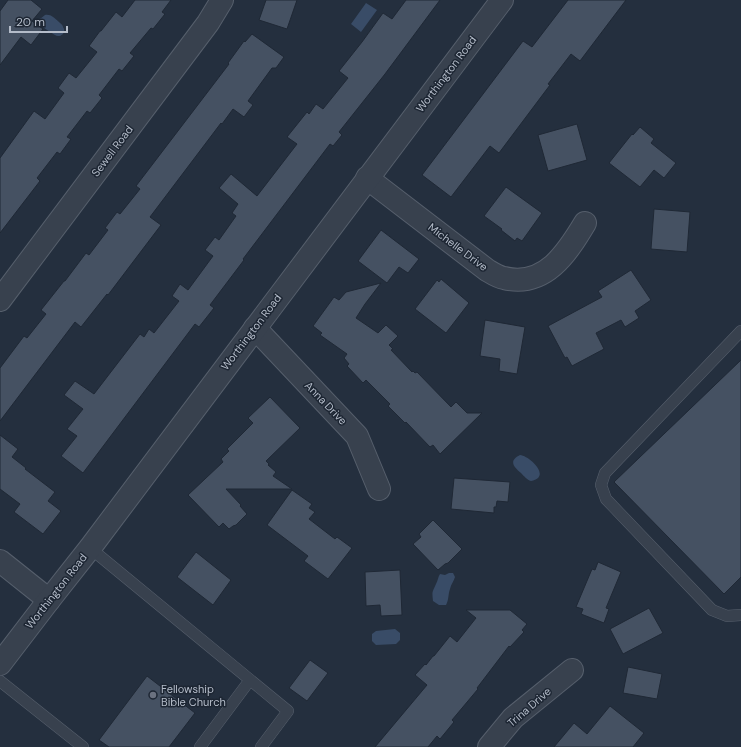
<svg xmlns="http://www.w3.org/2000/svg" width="741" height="747" font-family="'DM Sans',sans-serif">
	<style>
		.water { fill: #394c67 }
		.building { fill: #455162; stroke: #1f2835 }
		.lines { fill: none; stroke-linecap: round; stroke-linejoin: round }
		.service-casing { stroke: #565f6c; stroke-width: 12 }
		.minor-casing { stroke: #565f6c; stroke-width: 24 }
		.tertiary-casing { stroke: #565f6c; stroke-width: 24 }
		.service { stroke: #38414e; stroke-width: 11 }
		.minor { stroke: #38414e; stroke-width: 22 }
		.tertiary { stroke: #38414e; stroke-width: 22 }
		.worship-dot { fill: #6b7280; stroke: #1d2633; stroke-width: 1.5 }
		.labels { text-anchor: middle; stroke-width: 3; stroke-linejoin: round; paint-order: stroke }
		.street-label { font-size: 11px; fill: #b4bcc9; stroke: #1d2633 }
		.poi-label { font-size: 11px; fill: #b4bcc9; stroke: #1d2633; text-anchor: start }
	</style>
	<rect width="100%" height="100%" fill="#242f3e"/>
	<!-- water -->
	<path class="water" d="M366,3L377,10L361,32L351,24Z
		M45,15C51,14 54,18 59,22C60,23 63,25 63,27C66,31 63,36 58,36C55,36 44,28 42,26C40,23 40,22 40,19Z
		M520,455C530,456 552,477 531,481C527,480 524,476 521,473C514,467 508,461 520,455Z
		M449,573H453L455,577C454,581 451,584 450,589C448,594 449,600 446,605H439L433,601C432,591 432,593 436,584C438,580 438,577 440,574L445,575Z
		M395,629L400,633V640L396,644L376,645L372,641V634L376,631Z"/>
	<!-- building -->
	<path class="building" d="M8,0H31L42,9L32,21L43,29L31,45L21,37L0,65V11Z
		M135,0H171L162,12L165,14L153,29L151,28L130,53L134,56L122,71L119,69L99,95L102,98L90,113L87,111L67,137L71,139L60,154L57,152L37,178L40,181L0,233V158L34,111L45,119L64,93L58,88L69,73L76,78L97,52L89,46L100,31H101L116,12L122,17Z
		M266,0H297L287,29L259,20Z
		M406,0H440L385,74L339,132L342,135L333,146L330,144L243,259L244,260L210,305L214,308L199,327L195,324L83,473L61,456L77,436L67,429L83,409L64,395L75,381L94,394L140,334L144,337L149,329L154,333L179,301L172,296L180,284L188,290L213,256L205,250L215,237L219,240L236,216L232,213L238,204L219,188L231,174L257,196L297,144L287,137L307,112L309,114L316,104L323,109L348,78L339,71L362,42L383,13L392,19Z
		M568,0H626L580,61L571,54L548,84L550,85L499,153L490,146L451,197L422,175L523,41L532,47Z
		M252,34L284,57L276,68H272L248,101L253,105L244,117L233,109L222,124L221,123L150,217L161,225L108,295L107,294L81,327L75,322L0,421V368L24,336L27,338L46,314L41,310L64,281H65L86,253L89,255L108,230L105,228L117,212L120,214L140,189L136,186L229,64L228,63L244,41L245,42Z
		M577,124L587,160L548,171L538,135Z
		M640,127L654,139L651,143L676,163L664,178L654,170L640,187L609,163L632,134L633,135Z
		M506,187L542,213L522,241L517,238L515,241L501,230L502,229L484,216Z
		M654,209L690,212L687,252L651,249Z
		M381,230L419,259L408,273L399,267L387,283L358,261Z
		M631,270L651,300L635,311L639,318L625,327L621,320L596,333L604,349L572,366L567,357L565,358L548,326L602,297L598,291Z
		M441,279L468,302L469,303L446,333L415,309L437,280L439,282Z
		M381,283L365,304L356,318L378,333L386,325L398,336L389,345L393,349L391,350L412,372L413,371L415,373L417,372L451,407L456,402L467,413H482L440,454L433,445L430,447L406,422L405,423L388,406L390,404L366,380L363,383L347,366L349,364L344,358L347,354L320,335L322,333L313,326L334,297L339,300L346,292Z
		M485,320L525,327L517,374L499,371L500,359L480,356Z
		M741,360V577L724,594L614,482Z
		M270,397L300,428L266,461L269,464L268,465L276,472L273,476L292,489H226L241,505L240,506L247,514L236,525L233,526L229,529L223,523L219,527L188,495L223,462L221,459L229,451L227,449L253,423L248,418Z
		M0,435L18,449L12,457L26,468L25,469L55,492L48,501L61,511L43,534L14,512L20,504L0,489Z
		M454,478L510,482L508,502L497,501L496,507H494V513L451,509Z
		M292,490L312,504L309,508L315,512L309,519L335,539L337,537L352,548L328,579L304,561L308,556L267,525Z
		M433,520L462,549L448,563L445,564L438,570L413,544L421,537L419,534Z
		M196,552L231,580L213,605L177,577Z
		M598,562L621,572L606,608L609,609L604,623L581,614L583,609L576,607L592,569L595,570Z
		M400,570L402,615L381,616L380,605L366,606L365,572Z
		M649,608L663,633L623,654L610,629Z
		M466,610H510L527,624L522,630L524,632L510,647L509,646L477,688L478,689L452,720L454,722L440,739L437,736L428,747H375L427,685L415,675L425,664L426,665L433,656H434L450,636L457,642L476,618Z
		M310,660L328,673L307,701L289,688Z
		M628,667L662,674L657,699L623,693Z
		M147,676L195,713L169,747H109L99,740Z
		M610,706L644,733L633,747H554L574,723L587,734Z"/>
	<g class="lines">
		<!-- service casing -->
		<g class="service-casing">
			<path id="service" d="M741,331L605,473L601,485L606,499L712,610L727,616L741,615
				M90,548L288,711L261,747
				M0,681L83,747
				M200,747L250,680"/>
		</g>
		<!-- minor casing -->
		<g class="minor-casing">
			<path id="minor" d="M367,178L487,270C492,273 498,277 504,278C545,288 567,253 585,223
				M0,300L208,23L222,0
				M255,328L357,436L379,489
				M0,561L49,600
				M489,747L513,718L572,670"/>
		</g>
		<!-- tertiary casing -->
		<g class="tertiary-casing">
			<path id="tertiary" d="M0,664L49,600L90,548L502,0"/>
		</g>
		<!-- service -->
		<use href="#service" class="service"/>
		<!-- minor -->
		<use href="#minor" class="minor"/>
		<!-- tertiary -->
		<use href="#tertiary" class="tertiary"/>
	</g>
	<!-- markers -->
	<circle class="worship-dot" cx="153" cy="695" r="4"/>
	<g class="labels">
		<!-- street labels -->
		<g class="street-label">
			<text transform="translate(446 74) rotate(-53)" y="4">Worthington Road</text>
			<text transform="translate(112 151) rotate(-53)" y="4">Sewell Road</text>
			<text transform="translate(458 247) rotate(37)" y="4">Michelle Drive</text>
			<text transform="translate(251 332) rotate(-53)" y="4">Worthington Road</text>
			<text transform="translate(326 403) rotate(46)" y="4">Anna Drive</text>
			<text transform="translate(56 591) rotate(-52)" y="4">Worthington Road</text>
			<text transform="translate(529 707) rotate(-41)" y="4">Trina Drive</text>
		</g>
		<!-- poi labels -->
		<g class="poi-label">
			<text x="161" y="693">Fellowship<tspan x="161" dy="13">Bible Church</tspan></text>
		</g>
	</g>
	<!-- scale -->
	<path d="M10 26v6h57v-6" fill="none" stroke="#b4bcc9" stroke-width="2"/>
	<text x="16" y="26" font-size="12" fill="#b4bcc9" stroke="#1d2633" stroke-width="3" paint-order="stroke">20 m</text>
</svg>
